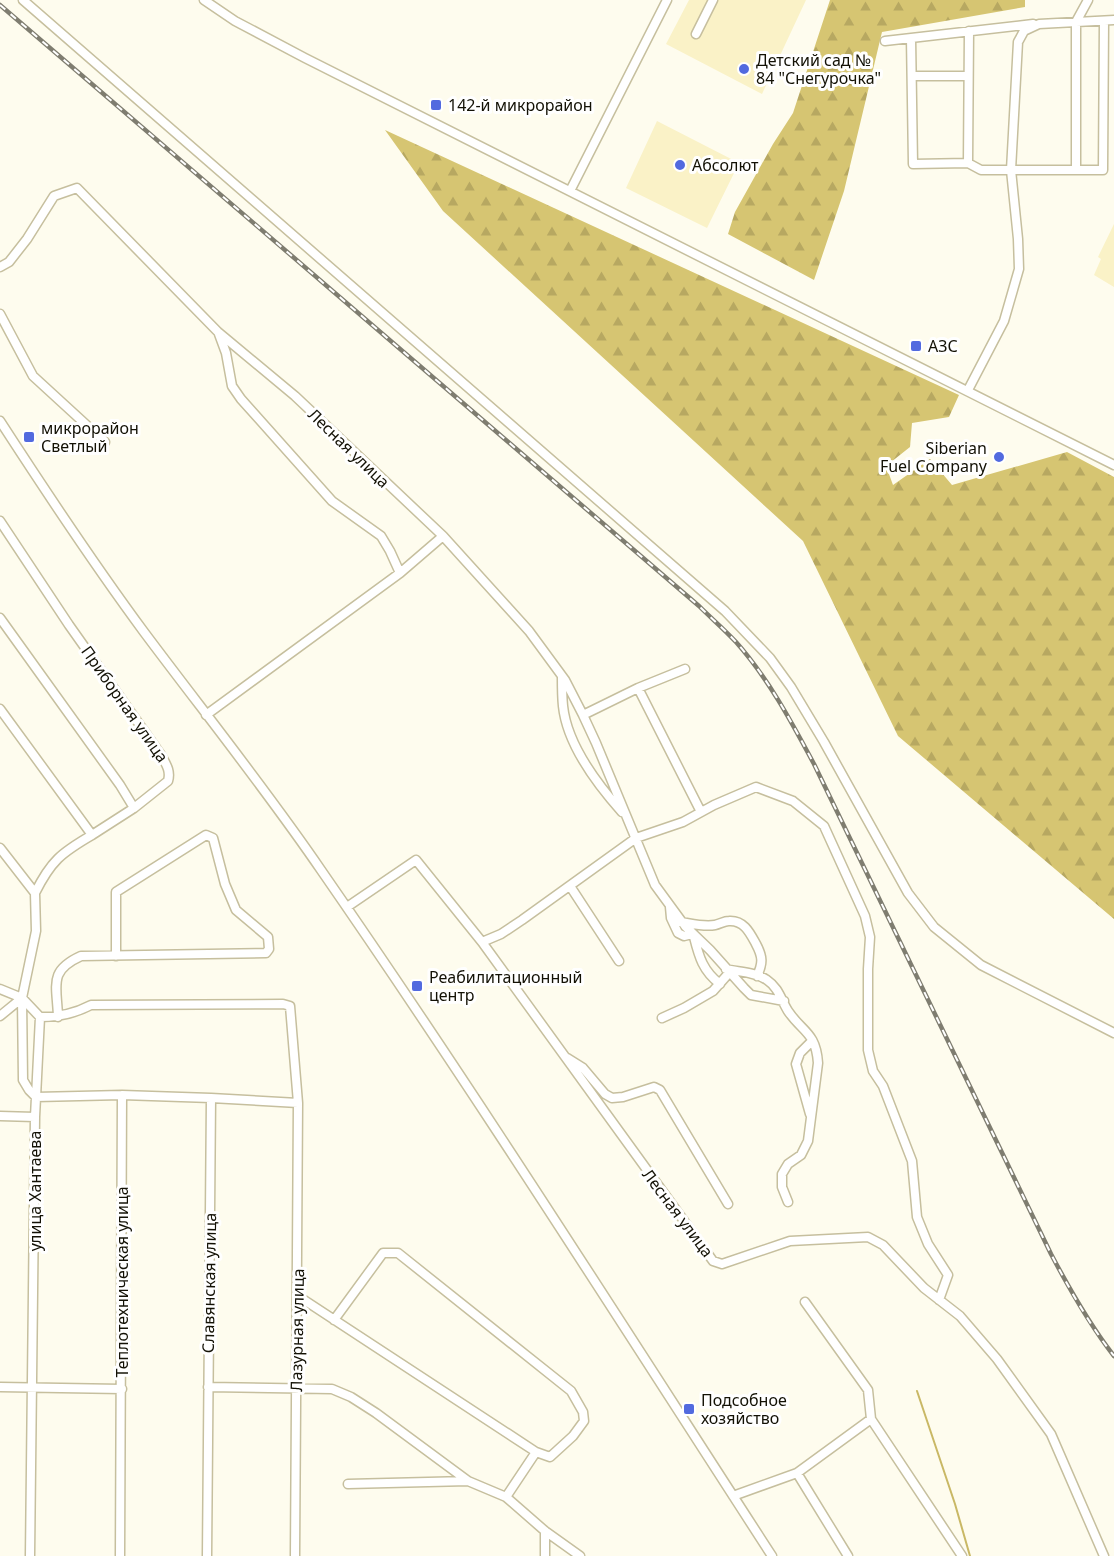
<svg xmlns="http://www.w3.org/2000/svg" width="1114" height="1556" font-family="'Noto Sans',sans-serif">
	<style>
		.built { fill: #faf2c7 }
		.forest { fill: url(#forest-firs) }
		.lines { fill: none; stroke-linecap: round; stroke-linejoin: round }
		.stream { stroke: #c9b865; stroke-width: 2 }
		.minor-casing { stroke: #c6bf9e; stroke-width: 11 }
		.minor { stroke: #fff; stroke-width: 8 }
		.rail-casing { stroke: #7f7d70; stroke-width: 4.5 }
		.rail { stroke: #fff; stroke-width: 2; stroke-dasharray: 7; stroke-linecap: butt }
		.poi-dot { fill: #526adf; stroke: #fff; stroke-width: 2 }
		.labels { text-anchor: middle; stroke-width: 6; stroke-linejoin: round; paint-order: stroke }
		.poi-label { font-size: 16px; fill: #131105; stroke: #fff; text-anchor: start }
		.street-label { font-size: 16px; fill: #131105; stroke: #fff }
	</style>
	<defs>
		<pattern id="forest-firs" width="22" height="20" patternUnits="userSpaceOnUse" patternTransform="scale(1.5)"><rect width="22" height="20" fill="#d6c572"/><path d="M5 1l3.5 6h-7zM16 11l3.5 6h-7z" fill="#b7a861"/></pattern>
	</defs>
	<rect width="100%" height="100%" fill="#fefcee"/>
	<!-- built -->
	<path class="built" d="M689,0H806L762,94L666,44Z
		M657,121L739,163L707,228L626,188Z
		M1114,224V287L1094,275L1101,259L1098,257Z"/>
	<!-- forest -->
	<path class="forest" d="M830,0H1025V7L882,32L844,191L814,280L728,234L735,212L773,144L793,113Z
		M385,130L959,395L949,417L912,423L910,447L886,466L893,485L930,459L952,485L1067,452L1114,477V919L898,736L803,541L443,211Z"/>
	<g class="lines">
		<!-- stream -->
		<path class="stream" d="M917,1391L955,1504L970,1556"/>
		<!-- minor casing -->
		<g class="minor-casing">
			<path id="minor" d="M23,0L725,611L770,658L791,687L824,742L908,893L934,927L981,965L1114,1033
				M204,0L235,21L305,58L1114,465
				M696,34L713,0
				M911,38L913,164L968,163L981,170H1103L1104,21
				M885,41L1033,24
				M912,76H968
				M968,163L969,31
				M1076,170V22L1088,0
				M570,191L667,0
				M0,267L9,262L27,239L54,196L77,188L218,332L295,396L443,536L529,631L565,680L583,715L596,743L655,885L685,926L710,950L744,988L751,995L784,1001
				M0,314L33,376L105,442
				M219,334L226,353L232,386L241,399L332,501L381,536L390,551L400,573
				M968,390L1004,321L1019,269L1018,239L1011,170L1018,42L1024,31L1039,24L1114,20
				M0,421C46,492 93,563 144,632C203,711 265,788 321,870C477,1095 623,1326 772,1556
				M0,521L69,625L161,755C166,764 171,771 168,781L134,808L120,785L0,618
				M562,677C562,687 562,696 563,706C567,745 597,784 622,812
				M638,688L701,812
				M0,709L92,835C61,853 51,861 35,893
				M206,715L400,573L443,536
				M583,715L638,688L685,669
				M92,835L134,808
				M0,848L35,893L36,931L22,998L23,1080L29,1090L36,1097
				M570,886L619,961
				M347,907L416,860L482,942L713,1261L722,1264L790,1241L868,1237L883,1245L924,1288L960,1316L997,1359L1051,1434L1104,1556
				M670,907L671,918L678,933L684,936L692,934
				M681,922C693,924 704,927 715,925C720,924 724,921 729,921C744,920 750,933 756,944C763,957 763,963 757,976
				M694,937C699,957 703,971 720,984
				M482,942L501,934L522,920L636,838L683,822L714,805L756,787L793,801L824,826L865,916L870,937L868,969V1050L873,1071L883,1086L912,1161L917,1217L928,1244L948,1275L939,1300
				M726,969C739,972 756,972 767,980C779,988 781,1000 788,1011C802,1032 816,1032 818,1063L808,1141L801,1155L788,1164L782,1174V1187L788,1202
				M0,989L22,998L40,1017L35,1117L30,1556
				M0,1016L22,998
				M40,1017C59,1017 74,1014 91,1005L283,1004L290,1006L298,1103
				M58,1017C57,985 48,971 81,956L266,953L269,949L268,937L236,910L225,884L213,838L206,835L116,892V956
				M662,1018L684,1008L713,991L729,973
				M567,1058L583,1068L605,1094L612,1098L623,1097L654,1087L660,1090L728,1204
				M122,1095L211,1098L207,1556
				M36,1097L122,1095L120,1556
				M211,1098L298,1103L295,1556
				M810,1114L796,1064L800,1053L812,1041
				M0,1116L35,1117
				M298,1296L536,1452L550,1457L573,1436L584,1421L583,1412L571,1391L398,1253H383L334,1320
				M805,1302L868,1390L871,1419L962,1556
				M0,1387L122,1389
				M208,1387L332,1389L351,1397L376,1413L468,1481L506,1497L545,1531L580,1556
				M797,1473L871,1419
				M348,1484L468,1481
				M733,1496L797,1473L848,1556
				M506,1497L536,1452
				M545,1531V1556"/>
		</g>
		<!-- minor -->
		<use href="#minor" class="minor"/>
		<!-- rail casing -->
		<g class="rail-casing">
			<path id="rail" d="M0,5L699,606C711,618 724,629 736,642C768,678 791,721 814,764L1051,1254C1070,1290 1089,1324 1114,1356"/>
		</g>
		<!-- rail -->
		<use href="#rail" class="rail"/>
	</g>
	<!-- markers -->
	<g class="poi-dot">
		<circle cx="744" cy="69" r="6"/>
		<rect x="430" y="99" width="12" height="12" rx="3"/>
		<circle cx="680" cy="165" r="6"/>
		<rect x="910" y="340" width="12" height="12" rx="3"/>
		<rect x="23" y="431" width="12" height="12" rx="3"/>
		<circle cx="999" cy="457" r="6"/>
		<rect x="411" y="980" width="12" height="12" rx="3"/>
		<rect x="683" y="1403" width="12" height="12" rx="3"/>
	</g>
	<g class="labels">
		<!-- poi labels -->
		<g class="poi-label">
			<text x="756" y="66">Детский сад №<tspan x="756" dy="18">84 "Снегурочка"</tspan></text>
			<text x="448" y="111">142-й микрорайон</text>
			<text x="692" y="171">Абсолют</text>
			<text x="928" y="352">АЗС</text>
			<text x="41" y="434">микрорайон<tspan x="41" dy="18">Светлый</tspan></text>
			<text x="987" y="454" text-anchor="end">Siberian<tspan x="987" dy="18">Fuel Company</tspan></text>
			<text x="429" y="983">Реабилитационный<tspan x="429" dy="18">центр</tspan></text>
			<text x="701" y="1406">Подсобное<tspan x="701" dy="18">хозяйство</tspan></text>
		</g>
		<!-- street labels -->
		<g class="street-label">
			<text transform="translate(349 448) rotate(44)" y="6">Лесная улица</text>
			<text transform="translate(125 704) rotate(55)" y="6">Приборная улица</text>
			<text transform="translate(35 1191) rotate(-90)" y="6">улица Хантаева</text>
			<text transform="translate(678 1213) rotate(53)" y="6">Лесная улица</text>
			<text transform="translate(122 1282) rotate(-90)" y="6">Теплотехническая улица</text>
			<text transform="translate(209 1283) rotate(-89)" y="6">Славянская улица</text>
			<text transform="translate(297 1330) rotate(-89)" y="6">Лазурная улица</text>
		</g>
	</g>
</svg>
